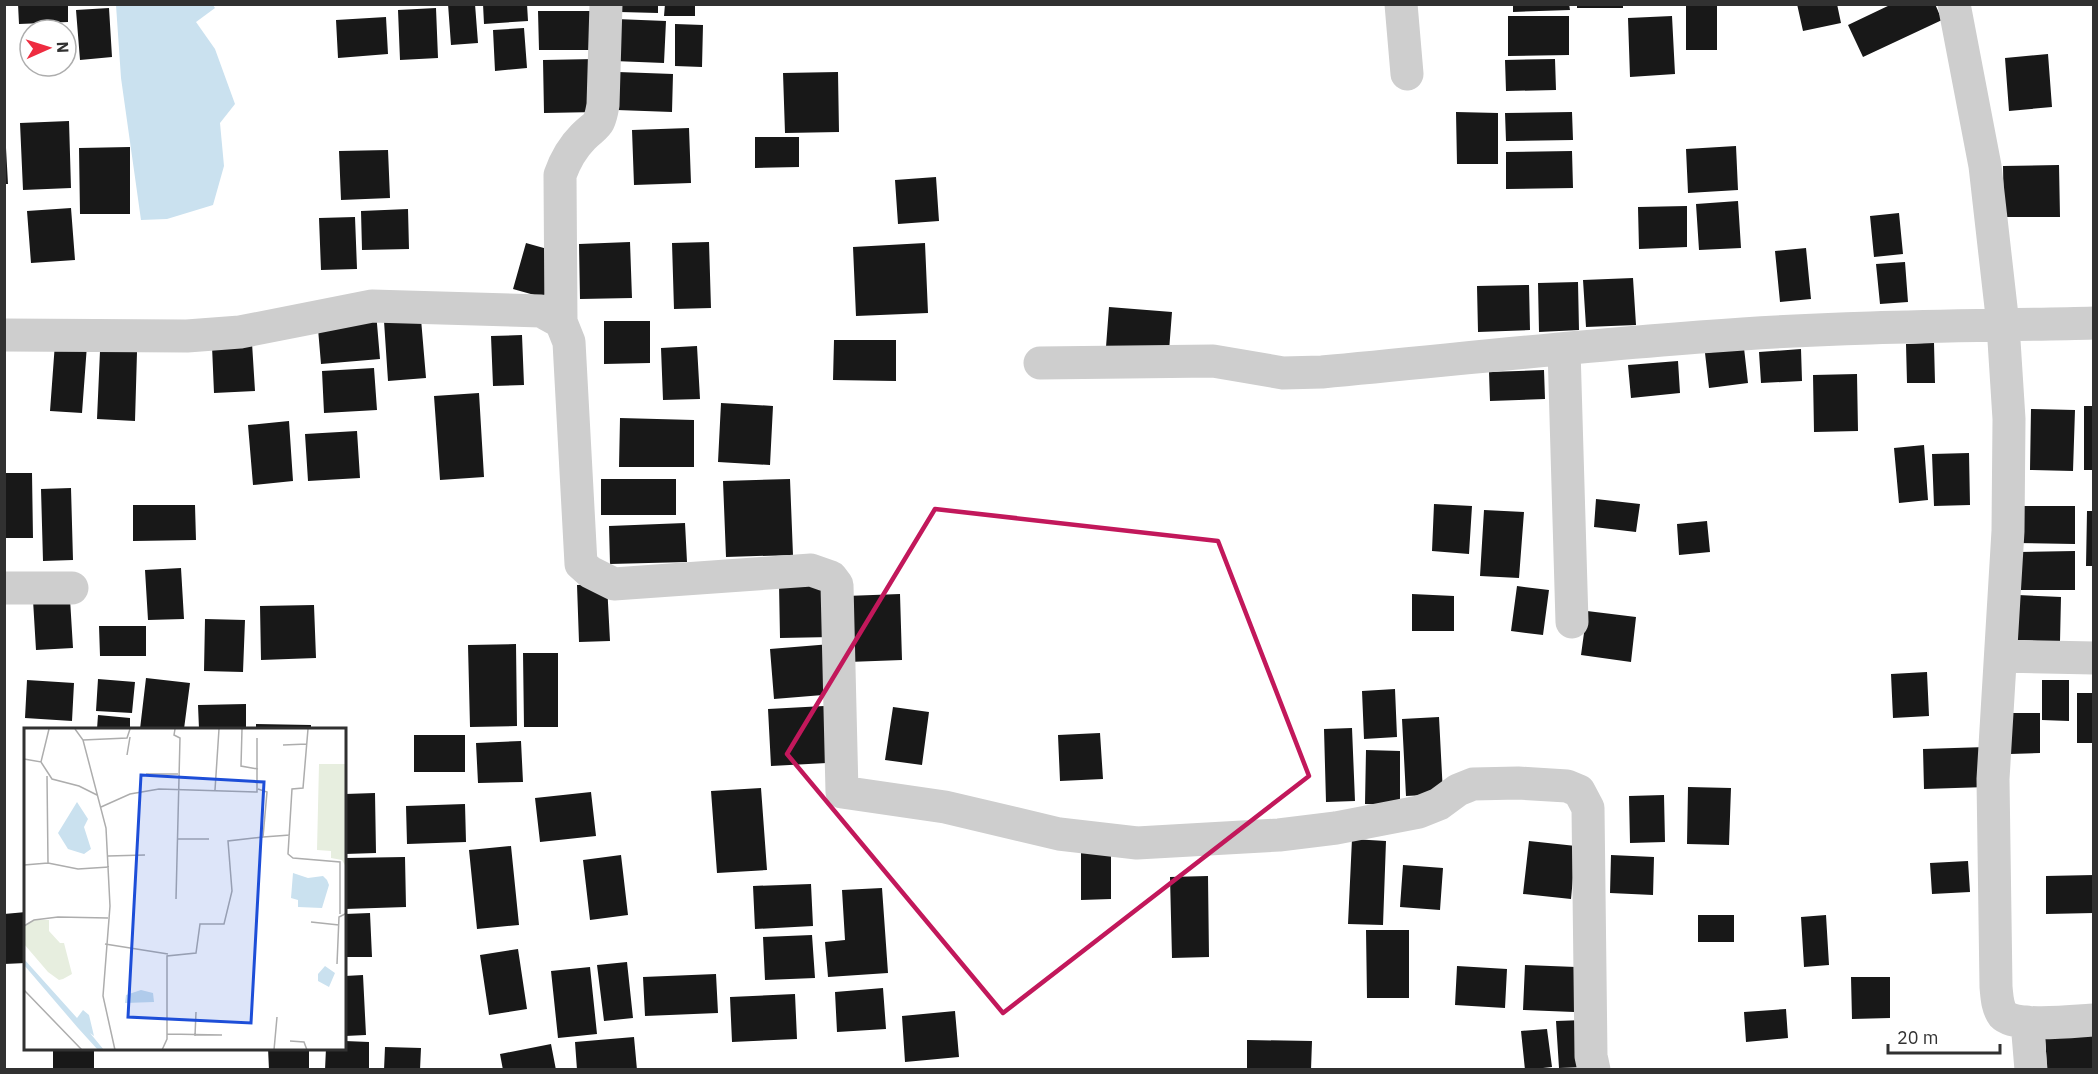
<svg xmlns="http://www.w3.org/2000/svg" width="2098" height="1074" font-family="'IBM Plex Sans',sans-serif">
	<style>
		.water { fill: #cae1ef }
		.building { fill: #181818 }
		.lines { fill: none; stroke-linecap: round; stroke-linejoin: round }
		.street { stroke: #cecece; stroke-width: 33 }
		.marked { fill: none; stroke: #c2185b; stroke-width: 4.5; stroke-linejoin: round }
		.inset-road { fill: none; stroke: #adadad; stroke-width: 1.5 }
		.view { fill: #1d4ed8; fill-opacity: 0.15; stroke: #1d4ed8; stroke-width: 3 }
		.inset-edge { fill: none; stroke: #313131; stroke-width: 3 }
	</style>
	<rect width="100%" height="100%" fill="#fff"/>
	<!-- water -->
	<path class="water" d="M213,5L215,8L196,22L215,49L235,104L220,123L224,166L213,205L167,219L141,220L121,78L116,5Z"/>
	<!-- building -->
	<path class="building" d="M18,4H68V22L19,24Z
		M448,4H475L478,43L451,45Z
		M483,4H527L528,21L484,24Z
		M665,4H695V16H664Z
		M1513,4H1569L1570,10L1513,12Z
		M1577,4H1623V8H1577Z
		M1686,4H1717V50H1686Z
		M1797,4H1837L1841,23L1803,31Z
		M1892,4H1935L1942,20L1863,57L1848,25Z
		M620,5H658V13L620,12Z
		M109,8L112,57L80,60L76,10Z
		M436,8L438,58L400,60L398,10Z
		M538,11H597V50H539Z
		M1508,16H1569V55L1508,56Z
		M1672,16L1675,74L1630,77L1628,18Z
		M386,17L388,54L338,58L336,20Z
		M616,19L666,21L664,63L614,61Z
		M675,24L703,25L702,67L675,66Z
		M524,28L527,68L495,71L493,30Z
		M2048,54L2052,107L2009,111L2005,58Z
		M595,59L597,112L544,113L543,60Z
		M1555,59L1556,90L1506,91L1505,60Z
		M618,72L673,74L672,112L617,110Z
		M838,72L839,132L785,133L783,73Z
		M1456,112L1498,113V164H1457Z
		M1572,112L1573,140L1506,141L1505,113Z
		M69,121L71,188L23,190L20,123Z
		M689,128L691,183L634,185L632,130Z
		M755,137H799V167L755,168Z
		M1736,146L1738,190L1688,193L1686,149Z
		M130,147V214H80L79,148Z
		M4,148H6L8,184H4Z
		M388,150L390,198L341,200L339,151Z
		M1572,151L1573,188L1506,189V152Z
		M2059,165L2060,217H2004L2003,166Z
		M936,177L939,221L898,224L895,180Z
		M1738,201L1741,248L1699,250L1696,204Z
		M1687,206V247L1639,249L1638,207Z
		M71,208L75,260L31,263L27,211Z
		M408,209L409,249L362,250L361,211Z
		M1899,213L1903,254L1874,257L1870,216Z
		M355,217L357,269L321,270L319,218Z
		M630,242L632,298L580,299L579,244Z
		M709,242L711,308L674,309L672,243Z
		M526,243L558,252L545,298L513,289Z
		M925,243L928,313L856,316L853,247Z
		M1806,248L1811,299L1780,302L1775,251Z
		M1905,262L1908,302L1880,304L1876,264Z
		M1633,278L1636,325L1586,327L1583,280Z
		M1578,282L1579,330L1539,332L1538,283Z
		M1529,285L1530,330L1478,332L1477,286Z
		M1109,307L1172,312L1169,351L1106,347Z
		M376,312L380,359L321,364L317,317Z
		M421,319L426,378L388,381L384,321Z
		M604,321H650V363L604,364Z
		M522,335L524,385L493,386L491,336Z
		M834,340H896V381L833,380Z
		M55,343L87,345L82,413L50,411Z
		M252,343L255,391L214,393L212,346Z
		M1934,343L1935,383H1907L1906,344Z
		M697,346L700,399L663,400L661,348Z
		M1744,348L1748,383L1709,388L1705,353Z
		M1801,349L1802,381L1761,383L1759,352Z
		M100,351L137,352L135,421L97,419Z
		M1678,361L1680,393L1631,398L1628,365Z
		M374,368L377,410L324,413L322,371Z
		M1544,370L1545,399L1490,401L1489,372Z
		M1857,374L1858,431L1814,432L1813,375Z
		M479,393L484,477L440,480L434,396Z
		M721,403L773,406L770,465L718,462Z
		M2084,406H2094V470H2084Z
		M2031,409L2075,410L2073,471L2030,470Z
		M620,418L694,420V467H619Z
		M289,421L293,481L253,485L248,425Z
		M357,431L360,478L308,481L305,434Z
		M1924,445L1928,500L1899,503L1894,448Z
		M1969,453L1970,505L1934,506L1932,454Z
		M4,473H32L33,538H4Z
		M601,479H676V515H601Z
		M790,479L793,555L726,557L723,481Z
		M71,488L73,560L43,561L41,489Z
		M1596,499L1640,504L1636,532L1594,527Z
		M1434,504L1472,506L1469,554L1432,551Z
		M133,505H195L196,540L133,541Z
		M2017,506H2075V544L2016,543Z
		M1484,510L1524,512L1519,578L1480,576Z
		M2087,511H2094V566H2086Z
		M1707,521L1710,552L1679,555L1677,524Z
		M685,523L687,562L610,564L609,526Z
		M2075,551V590H2019V552Z
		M181,568L184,619L148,620L145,570Z
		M831,583L832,637L780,638L779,584Z
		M607,584L610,641L579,642L577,585Z
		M1517,586L1549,590L1543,635L1511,631Z
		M900,594L902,660L848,662L846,596Z
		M1412,594L1454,596V631H1412Z
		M2018,595L2061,597L2060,642L2016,640Z
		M70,599L73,648L36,650L33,600Z
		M314,605L316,658L261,660L260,606Z
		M1587,611L1636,617L1631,662L1581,655Z
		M205,619L245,620L243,672L204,671Z
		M99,626H146V656H100Z
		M516,644L517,726L470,727L468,645Z
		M831,644L835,694L774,699L770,649Z
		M523,653H558V727H524Z
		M1927,672L1929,716L1893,718L1891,674Z
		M146,678L190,683L184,729H140Z
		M98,679L135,682L132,713L96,711Z
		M27,680L74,683L72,721L25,718Z
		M2042,680H2069V721L2042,720Z
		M1395,689L1397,737L1364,739L1362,691Z
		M2077,693H2094V743H2077Z
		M246,704V729H199L198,705Z
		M824,706L827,763L771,766L768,709Z
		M893,707L929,712L922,765L885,760Z
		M2010,713H2040V753L2010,754Z
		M98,715L130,718V729H97Z
		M1439,717L1443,794L1406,796L1402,719Z
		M256,724L311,725V729H256Z
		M1352,728L1355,801L1326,802L1324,729Z
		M1100,733L1103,779L1060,781L1058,735Z
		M414,735H465V772H414Z
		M521,741L523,782L478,783L476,743Z
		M1986,747L1987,787L1924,789L1923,749Z
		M1366,750L1400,751V805L1365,804Z
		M1688,787L1731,788L1729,845L1687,844Z
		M761,788L767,870L717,873L711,791Z
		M591,792L596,836L540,842L535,798Z
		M375,793L376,853L345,854V794Z
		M1664,795L1665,842L1630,843L1629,796Z
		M465,804L466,842L407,844L406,806Z
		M1352,839L1386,841L1383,925L1348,924Z
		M1529,841L1576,846L1571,899L1523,894Z
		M1111,845V899L1081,900V846Z
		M511,846L519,925L477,929L469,850Z
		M621,855L628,915L590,920L583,860Z
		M1611,855L1654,857L1653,895L1610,893Z
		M405,857L406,907L345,909V858Z
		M1968,861L1970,892L1932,894L1930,863Z
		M1403,865L1443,868L1440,910L1400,907Z
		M2094,875V913L2046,914V876Z
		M1208,876L1209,957L1172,958L1170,877Z
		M811,884L813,926L755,929L753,886Z
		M882,888L888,973L828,977L825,942L845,940L842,890Z
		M26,912V963L4,964V914Z
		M370,913L372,957H345V914Z
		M1698,915H1734V942H1698Z
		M1826,915L1829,965L1804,967L1801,917Z
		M1366,930H1409V998H1367Z
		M812,935L815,978L765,980L763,937Z
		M518,949L527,1009L489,1015L480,955Z
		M627,962L633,1018L604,1021L597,965Z
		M1525,965L1576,967L1574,1012L1523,1010Z
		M1457,966L1507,969L1505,1008L1455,1005Z
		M590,967L597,1034L558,1038L551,971Z
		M716,974L718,1013L645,1016L643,977Z
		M363,975L366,1035L345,1036V976Z
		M1851,977H1890V1018L1852,1019Z
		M883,988L886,1029L837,1032L835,992Z
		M795,994L797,1039L732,1042L730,997Z
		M1786,1009L1788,1038L1746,1042L1744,1012Z
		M955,1011L959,1057L905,1062L902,1016Z
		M1584,1020L1586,1067L1559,1068L1556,1021Z
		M1547,1029L1552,1067L1525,1070L1521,1031Z
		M2094,1029V1070H2047L2045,1032Z
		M634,1037L637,1070H577L575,1042Z
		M1247,1040L1312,1041L1311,1070H1247Z
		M345,1041L369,1042V1070H325L326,1048H345Z
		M551,1044L556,1070H503L500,1054Z
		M385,1047L421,1048L420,1070H384Z
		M53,1048H94V1070H53Z
		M268,1048H309V1070H269Z"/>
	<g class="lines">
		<!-- street -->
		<path class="street" d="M1401,4L1407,74
			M1954,4L1985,166L2003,325L2009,419L2008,531L1993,779L1996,987C1997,996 1997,1007 2003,1015C2015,1028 2075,1021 2094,1020
			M561,322L560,175C565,161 572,148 583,137C597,123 599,128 603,105L606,4
			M4,335L187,336L240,332L372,306L541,311L561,322L569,342L581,564L590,572L614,584L811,570L831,577L837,585L842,792L945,807L1059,834L1137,843L1279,835L1336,828L1419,812L1439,804L1458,790L1473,784L1518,783L1567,786L1579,791L1588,808L1591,1056L1594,1070
			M1564,349L1572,622
			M1040,363L1213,361L1283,373L1322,372C1462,359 1602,343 1743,334C1860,326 1977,326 2094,323
			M4,588H72
			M2001,656L2094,658
			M2027,1022L2031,1070"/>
	</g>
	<!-- marked area -->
	<path class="marked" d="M935,509L1218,541L1309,776L1003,1013L787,754Z"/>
	<!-- overview -->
	<g transform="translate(24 728)">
		<rect width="322" height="322" fill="#fff"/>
		<path d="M295,36H322V139L318,132L307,130V123L293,122ZM10,192H25V203L36,215H40L48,246L39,251L35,252L24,244L0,216V198Z" fill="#e7eedf"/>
		<path d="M53,74L64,91L60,99L67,121L60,126L44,121L34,105ZM269,145L284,150L299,148L303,152L305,157L298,180L274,179V172L267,170ZM0,231L53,290L59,282L65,287L70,308L66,305L80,322H74L54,300L0,237ZM301,238L311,245L305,259L294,253V246ZM117,262L129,265L130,274L101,275L102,267Z" fill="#cae1ef"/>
		<path class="inset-road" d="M51,1L59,12L82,100L86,178L79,268L91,322M151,1L150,7L156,10L152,171M218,1L217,38L234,41M284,1L279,60L268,61L264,126L269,130L316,134V186M59,12L103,10L106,1M259,17L283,16M103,27L106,9M0,31L17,34L25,1M17,34L28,51L55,58L73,67M122,46H154M23,48L24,135M191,62L195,1M77,79L106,66L135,61L233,64V10M239,109L266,107M153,111H185M84,128L121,127M0,137L24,135L54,141L85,139M287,194L315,197M0,198L10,192L34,189L84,190M81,216L144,226M313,236L315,189L323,185M0,262L58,322M143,306L198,307M171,308L172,284M266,313L280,314L283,322M138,322L143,311V228L172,225L176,196H200L208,163L204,113L239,109L243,64L234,61M250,322L253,289"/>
		<path class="view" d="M117,47L240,54L227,295L104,289Z"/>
		<rect width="322" height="322" class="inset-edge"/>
	</g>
	<!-- border -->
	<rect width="2098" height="1074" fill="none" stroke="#313131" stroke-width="12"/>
	<!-- north arrow -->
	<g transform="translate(48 48) rotate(87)"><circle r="28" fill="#ffffff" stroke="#adadad" stroke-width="1.5"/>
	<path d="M0-4.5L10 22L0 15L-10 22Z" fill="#ee2c40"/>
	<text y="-9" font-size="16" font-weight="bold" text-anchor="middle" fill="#313131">N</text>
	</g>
	<!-- scale -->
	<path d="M1888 1044v9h112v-9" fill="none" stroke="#313131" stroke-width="3"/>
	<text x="1897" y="1044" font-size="18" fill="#313131" stroke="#ffffff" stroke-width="4.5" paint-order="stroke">20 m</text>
</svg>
